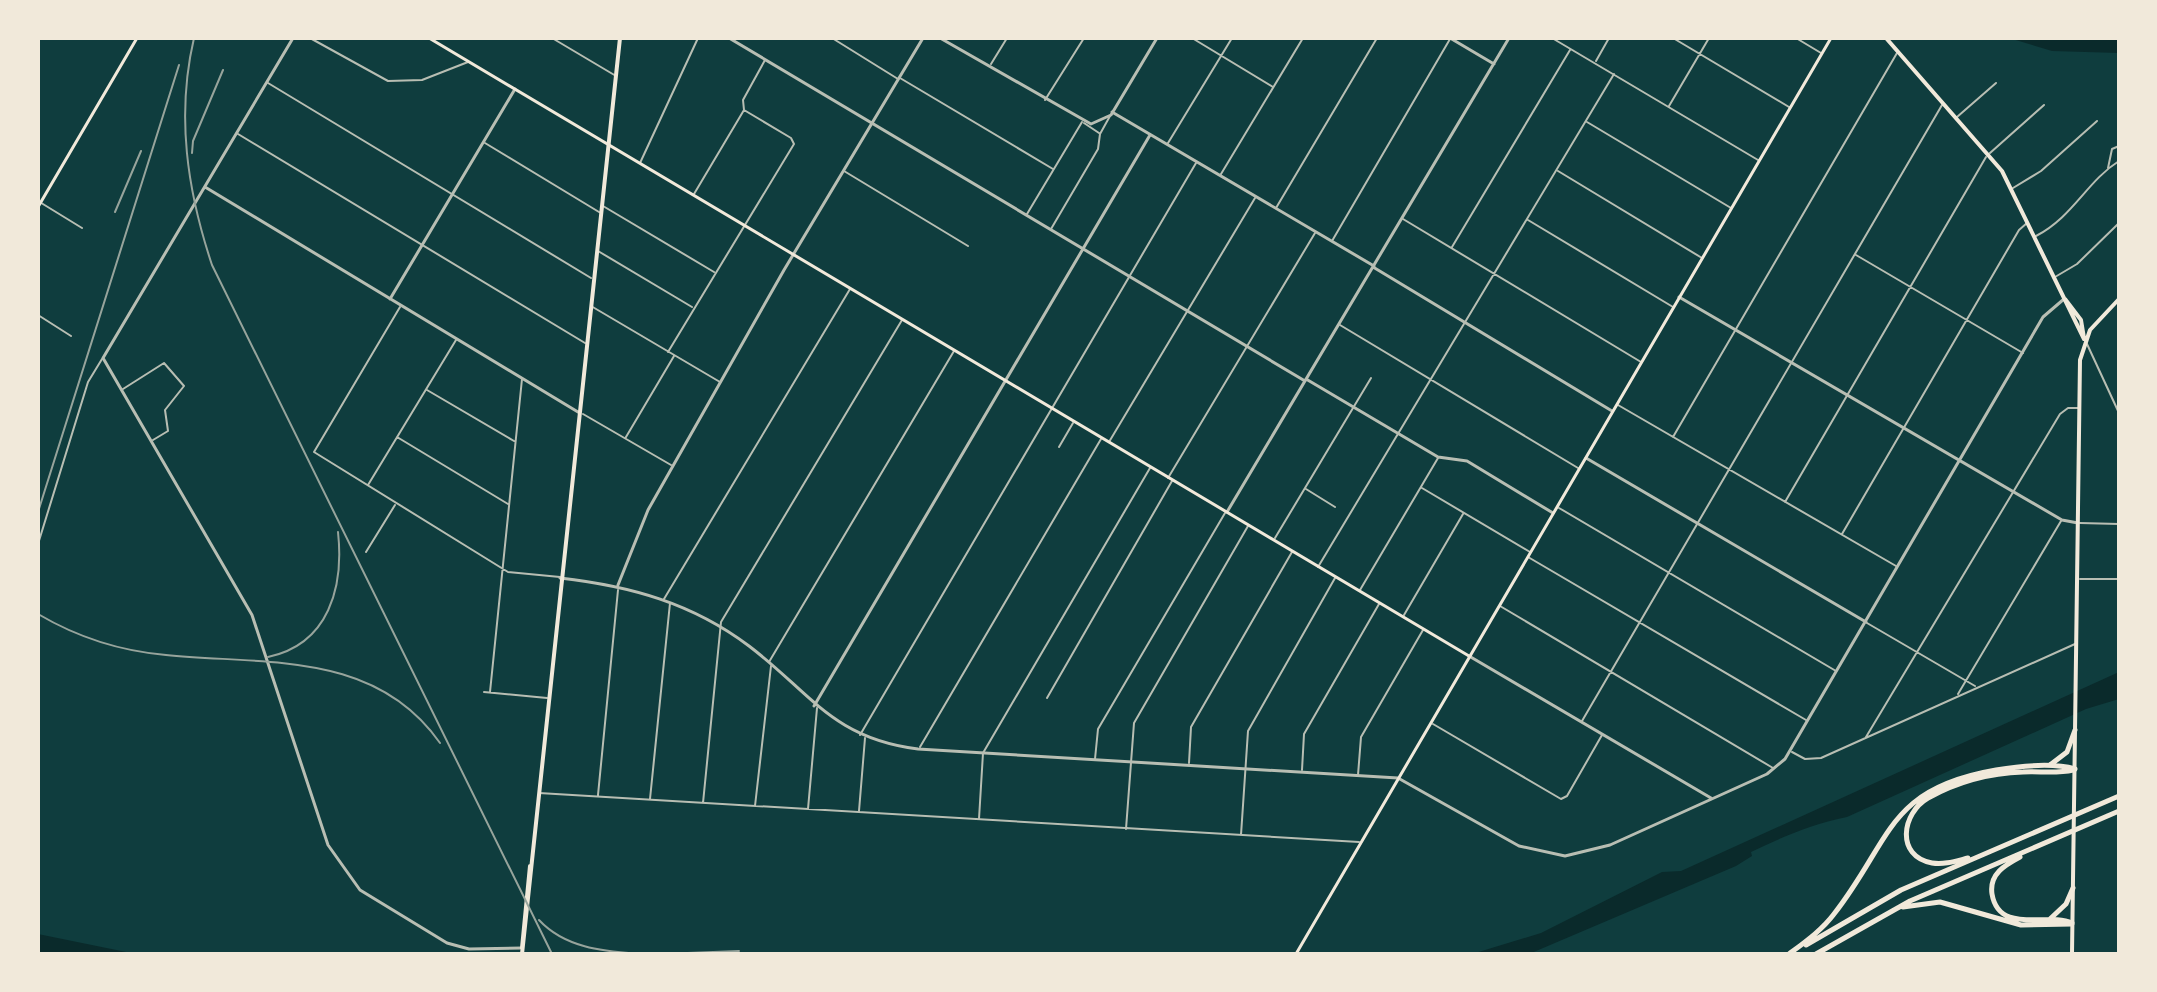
<svg xmlns="http://www.w3.org/2000/svg" width="2157" height="992" font-family="Karla,sans-serif">
	<style>
		.water { fill: #0a2a2b }
		.lines { fill: none; stroke-linecap: round; stroke-linejoin: round }
		.minor { stroke: #b8beb3; stroke-width: 2 }
		.tertiary { stroke: #b8beb3; stroke-width: 3 }
		.secondary { stroke: #f1e9da; stroke-width: 3 }
		.primary { stroke: #f1e9da; stroke-width: 4 }
		.motorway { stroke: #f1e9da; stroke-width: 5 }
		.rail { stroke: #97a49c; stroke-width: 2 }
	</style>
	<rect width="100%" height="100%" fill="#0f3d3e"/>
	<!-- water -->
	<path class="water" d="M2009,38H2119V53L2052,51Z
		M2119,672V699L2086,709L1847,817C1812,824 1782,837 1751,852L1752,856L1736,866L1529,954H1472L1541,933L1662,872L1681,871Z
		M38,934L136,954H38Z"/>
	<g class="lines">
		<!-- minor -->
		<path class="minor" d="M310,38L388,81L422,80L468,62
			M552,38L616,76
			M832,38L898,79
			M1192,38L1273,87
			M1552,38L1758,160
			M1673,38L1789,107
			M1796,38L1821,53
			M1596,61L1609,38
			M991,64L1007,38
			M900,78L1053,169
			M268,83L591,278
			M1045,100L1084,38
			M1669,106L1709,38
			M1957,117L1996,83
			M1587,122L1731,208
			M1084,123L1099,133
			M238,134L585,343
			M485,143L599,212
			M1168,143L1232,38
			M1990,153L2044,105
			M640,163L698,38
			M2108,168L2112,149L2119,146
			M844,171L968,246
			M1558,171L1702,258
			M1221,174L1303,38
			M2013,188L2041,171L2097,121
			M694,194L744,110L743,100L765,60
			M38,201L82,228
			M603,206L714,272
			M1276,208L1377,38
			M1027,214L1082,122
			M1403,219L1641,362
			M1528,220L1673,307
			M1051,229L1098,149L1100,134L1110,116
			M2036,236C2073,217 2087,181 2119,161
			M1332,241L1450,39
			M1452,247L1570,50
			M598,251L692,307
			M1856,255L2023,353
			M2055,277L2077,264L2119,223
			M591,306L720,382
			M400,307L314,452L508,572L560,577
			M38,315L71,336
			M1340,325L1578,468
			M2087,344L2119,413
			M668,352L794,144L791,138L744,110
			M123,389L164,363L184,386L165,410L168,431L153,440
			M427,390L514,441
			M1618,405L1896,566
			M583,414L671,465
			M397,437L508,504
			M626,437L674,356
			M1673,437L1897,53
			M1109,442L1255,198
			M1059,447L1073,423
			M1168,478L1315,233
			M368,485L456,340
			M1422,488L1530,552
			M1306,489L1335,507
			M1785,502L1986,157
			M1559,508L1836,671
			M2080,523L2119,524
			M1842,534L2019,230L2027,223
			M1275,538L1371,378
			M38,544L88,382L102,359
			M366,552L395,505
			M1528,557L1806,720
			M1318,567L1614,74
			M2080,579H2119
			M1360,590L1438,458
			M664,599L850,289
			M1500,606L1773,768
			M1404,615L1463,514
			M1867,623L1975,686
			M769,662L954,351
			M484,692L547,698
			M490,692L522,379
			M1958,694L2061,521
			M1047,698L1172,481
			M1582,721L1942,105
			M1433,724L1561,799L1567,796L1602,735
			M860,735L1196,163
			M1866,737L2060,414L2068,408H2078
			M920,747L1101,439
			M1792,752L1805,759L1821,758L2075,644
			M1095,759L1098,729L1225,513
			M1189,763L1191,727L1292,552
			M1302,770L1304,734L1379,604
			M1358,775L1361,737L1423,630
			M539,793L1359,842
			M598,795L618,590
			M650,799L670,603
			M703,803L721,622L902,320
			M755,806L771,666
			M808,809L817,708
			M859,811L865,738
			M979,819L983,753L1150,468
			M1126,829L1134,723L1248,526
			M1241,835L1248,731L1335,578"/>
		<!-- tertiary -->
		<path class="tertiary" d="M293,38L103,358L252,615L328,845L360,890L447,943L469,949L522,948
			M729,38L1305,381
			M940,38L1091,124L1111,115L1157,38
			M1450,38L1494,64
			M1112,112L1374,266
			M205,187L578,412
			M1373,267L1612,411
			M1679,297L2062,520L2078,523
			M390,299L515,89
			M1306,379L1438,457L1467,461L1553,513
			M1586,458L1866,622
			M1227,512L1509,38
			M560,578C630,586 692,603 749,646C811,693 832,738 918,749L1398,778L1519,846L1565,856L1610,845L1767,774L1785,759L2043,317L2064,299
			M618,585L648,510L784,270L923,38
			M1469,656L1711,798
			M814,706L1150,135"/>
		<!-- secondary -->
		<path class="secondary" d="M429,38L1469,656
			M38,207L137,38
			M1296,954L1831,38"/>
		<!-- primary -->
		<path class="primary" d="M1886,38L2002,171L2084,339
			M2065,299L2081,320L2084,338
			M522,948L530,866
			M522,954L620,38
			M2072,954L2080,360L2090,330L2119,299"/>
		<!-- motorway -->
		<path class="motorway" d="M2050,765L2067,752L2075,730
			M2020,857C2005,865 1989,874 1992,894C1999,935 2047,912 2072,923
			M1968,858C1956,861 1944,865 1932,863C1895,856 1902,813 1928,798C1957,782 1990,773 2023,772C2039,771 2057,774 2073,770
			M1903,907L1940,902L2021,925L2072,924
			M2050,919L2066,904L2073,888
			M1806,945L1901,890L2119,796
			M1789,954C1805,942 1822,930 1834,914C1892,840 1886,789 1996,770C2020,766 2051,762 2075,769
			M1816,954L1910,901L2119,811"/>
		<!-- rail -->
		<path class="rail" d="M194,38C176,115 187,190 212,265L552,954
			M192,153L193,141L223,70
			M115,212L141,151
			M38,512L179,65
			M38,614C77,637 120,651 166,655C265,665 375,650 440,743
			M268,657C329,644 344,587 338,532
			M539,920C565,948 603,951 638,954
			M662,954L739,951"/>
	</g>
	<!-- border -->
	<rect width="2157" height="992" fill="none" stroke="#f1e9da" stroke-width="80"/>
</svg>
